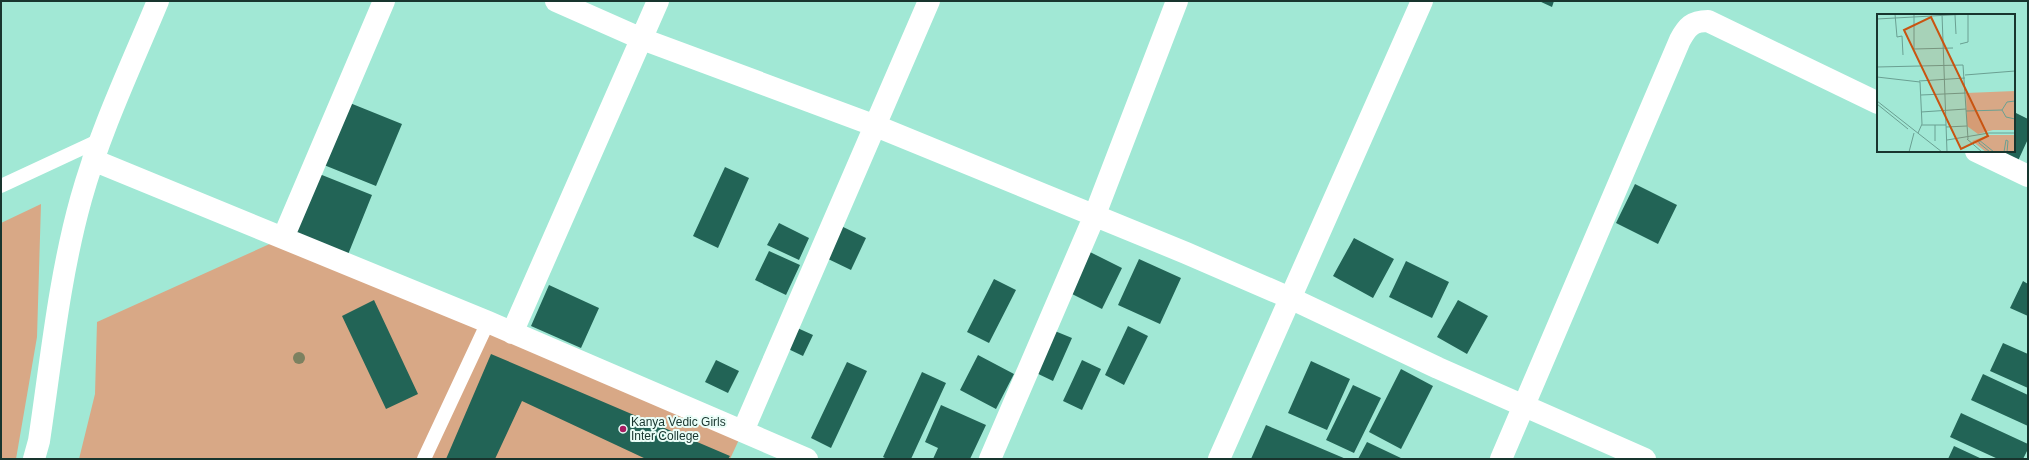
<svg xmlns="http://www.w3.org/2000/svg" width="2029" height="460" font-family="Arial,sans-serif">
	<style>
		.green { fill: #d8a886 }
		.building { fill: #226456 }
		.lines { fill: none; stroke-linecap: round; stroke-linejoin: round }
		.service { stroke: #fff; stroke-width: 14 }
		.minor { stroke: #fff; stroke-width: 22 }
		.tree { fill: #7c8160 }
		.poi-dot { fill: #a71c62; stroke: #e9fdf7; stroke-width: 1.5 }
		.labels { text-anchor: middle; stroke-width: 4; stroke-linejoin: round; paint-order: stroke }
		.poi-label { font-size: 12px; fill: #18352e; stroke: #e9fdf7; text-anchor: start }
		.inset-road { fill: none; stroke: #6aa092; stroke-width: 1 }
		.view { fill: #c95411; fill-opacity: 0.15; stroke: #c95411; stroke-width: 2 }
		.inset-edge { fill: none; stroke: #18352e; stroke-width: 2 }
	</style>
	<rect width="100%" height="100%" fill="#a1e8d5"/>
	<!-- green -->
	<path class="green" d="M41,204L37,337L16,459H1V223Z
		M283,238L743,431L730,459H79L95,394L97,322Z"/>
	<!-- building -->
	<path class="building" d="M1539,1H1554L1552,7Z
		M345,101L402,124L376,186L319,163Z
		M2014,112L2028,119V139L2017,163L1992,151H2014Z
		M725,167L749,178L718,248L693,236Z
		M317,173L372,195L345,262L290,239Z
		M1635,184L1677,205L1658,244L1616,223Z
		M779,223L809,238L799,260L767,245Z
		M839,225L866,238L851,270L824,257Z
		M1354,238L1394,259L1373,298L1333,276Z
		M1084,249L1122,268L1102,309L1064,290Z
		M769,251L800,265L786,295L755,280Z
		M1139,259L1181,278L1160,324L1118,305Z
		M1406,261L1449,282L1432,318L1389,297Z
		M994,279L1016,290L989,343L967,332Z
		M2023,281L2028,284V316L2010,308Z
		M549,285L599,308L581,348L531,326Z
		M374,300L418,394L386,409L342,316Z
		M1458,300L1488,316L1467,354L1437,337Z
		M793,326L813,335L803,356L784,347Z
		M1128,326L1148,336L1124,385L1105,375Z
		M1050,329L1072,338L1053,381L1032,371Z
		M2003,343L2028,354V388L1990,371Z
		M491,354L730,456L728,459H646L522,401L495,459H446Z
		M978,355L1014,374L996,409L960,390Z
		M716,360L739,371L728,393L705,382Z
		M1082,360L1101,369L1082,410L1063,401Z
		M1311,361L1350,379L1327,430L1288,413Z
		M847,362L867,371L831,448L811,438Z
		M1401,369L1433,386L1401,449L1369,432Z
		M922,372L946,383L911,459H887L883,457Z
		M1983,374L2028,395V426L1971,400Z
		M1353,385L1381,398L1354,453L1326,440Z
		M941,405L986,425L970,459H933L938,448L925,442Z
		M1961,413L2028,444V449L2023,459H1998L1950,437Z
		M1266,425L1346,459H1251Z
		M1367,442L1403,459H1358Z
		M1954,446L1982,459H1948Z"/>
	<g class="lines">
		<!-- service -->
		<path class="service" d="M1,186L102,139
			M424,459L488,322"/>
		<!-- minor -->
		<path class="minor" d="M556,1L642,39L876,126L1186,253L1290,298L1438,368L1645,459
			M1976,151L2028,176
			M93,160L488,322L807,459
			M283,238L384,1
			M512,333L658,1
			M743,431L929,1
			M34,459L39,441C51,361 59,278 81,199C100,131 131,66 158,1
			M990,459L1094,217L1177,1
			M1219,459L1422,1
			M1501,459L1680,40C1687,27 1692,21 1708,21L1878,103"/>
	</g>
	<!-- trees -->
	<circle class="tree" cx="299" cy="358" r="6"/>
	<!-- markers -->
	<circle class="poi-dot" cx="623" cy="429" r="4"/>
	<g class="labels">
		<!-- poi labels -->
		<g class="poi-label">
			<text x="631" y="426">Kanya Vedic Girls<tspan x="631" dy="14">Inter College</tspan></text>
		</g>
	</g>
	<!-- overview -->
	<g transform="translate(1877 14)">
		<rect width="138" height="138" fill="#a1e8d5"/>
		<path d="M138,77V116H116L101,120L90,112L89,79ZM112,121H138V138H109L95,127Z" fill="#d8a886"/>
		<path class="inset-road" d="M18,0L20,23L25,22L26,41M37,0V35L76,34M65,0L70,138M78,1L79,20M0,5L91,0M83,30L91,28V0M0,53L86,51L91,125M88,61L138,57M0,63L43,68L45,110L41,119M42,67L88,64M44,81L89,79M0,87L65,138M138,87L130,88L125,96L129,103L138,105M0,90L31,115M89,97L125,96M44,98L89,95M45,111H69M58,111V127M69,113L90,112M90,125L105,138M70,126L112,119H138M32,138L37,119M113,138L102,129V126L117,138M127,138L129,126L131,127L130,138"/>
		<path class="view" d="M54,3L111,122L84,135L27,16Z"/>
		<rect width="138" height="138" class="inset-edge"/>
	</g>
	<!-- border -->
	<rect width="2029" height="460" fill="none" stroke="#18352e" stroke-width="4"/>
</svg>
